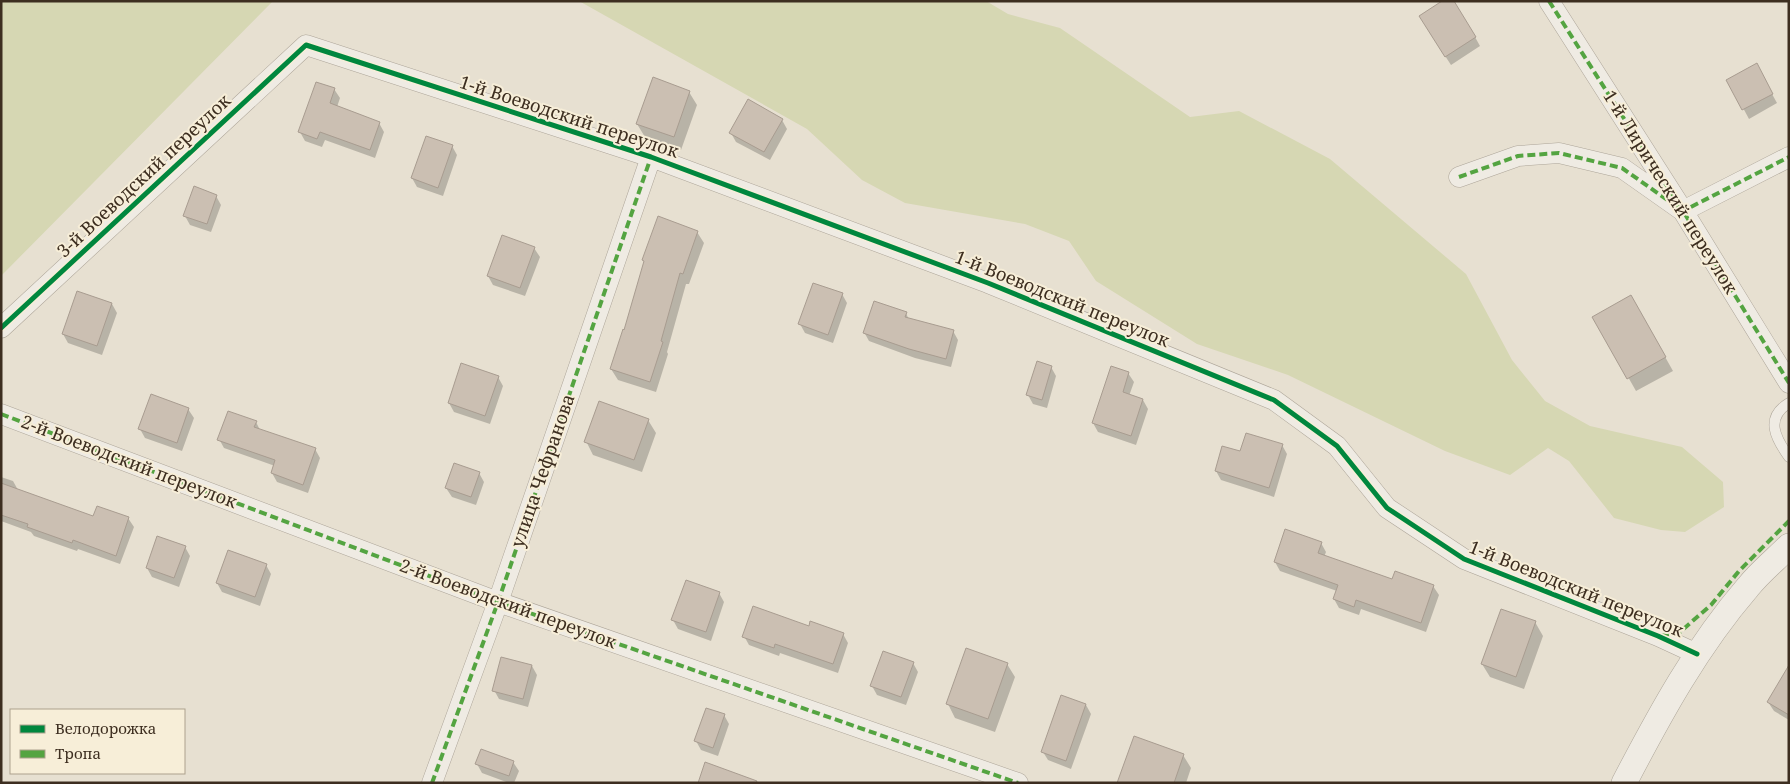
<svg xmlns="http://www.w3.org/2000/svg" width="1790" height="784" font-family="'Noto Serif',serif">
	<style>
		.green { fill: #d6d7b3 }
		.shadow { fill: #0003 }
		.building { fill: #cbbfb2; stroke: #a89c90 }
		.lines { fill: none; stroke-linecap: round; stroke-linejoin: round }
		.service-casing { stroke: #ada599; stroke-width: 11 }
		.minor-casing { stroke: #ada599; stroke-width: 21 }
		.tertiary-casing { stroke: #ada599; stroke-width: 26 }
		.service { stroke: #efebe3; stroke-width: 10 }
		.minor { stroke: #efebe3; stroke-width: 20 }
		.tertiary { stroke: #efebe3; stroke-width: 25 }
		.quiet { stroke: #54a441; stroke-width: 4; stroke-dasharray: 8 4; stroke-linecap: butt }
		.cycleway-casing { stroke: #f7eed8; stroke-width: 8 }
		.cycleway { stroke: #00873e; stroke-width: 5 }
		.labels { text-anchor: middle; stroke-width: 4; stroke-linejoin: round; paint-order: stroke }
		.street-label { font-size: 18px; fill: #3d2e20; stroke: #f7eed8 }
	</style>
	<rect width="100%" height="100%" fill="#e7e0d1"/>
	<!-- green -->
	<path class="green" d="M1,1H273L1,276Z
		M579,1H986L1008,14L1060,28L1190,117L1239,111L1330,159L1466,274L1512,360L1545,401L1590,426L1682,447L1723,482L1724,507L1685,532L1661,530L1614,518L1569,461L1548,448L1510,475L1445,451L1288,375L1197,344L1096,281L1069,241L1025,224L905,203L862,180L807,129Z"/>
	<!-- shadow -->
	<path class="shadow" d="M1425,25L1475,37L1480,46L1451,65Z
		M1756,65L1777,103L1749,119L1728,80Z
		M334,89L340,98L337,107L379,123L384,132L375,158L325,140L322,147L305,141L300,132Z
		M689,92L697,105L681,150L645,137L637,124Z
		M782,120L787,129L770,160L736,142L731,133Z
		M452,146L457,155L443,196L417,187L412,178Z
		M216,196L221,205L211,232L190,225L185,216Z
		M697,232L704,243L689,284H686L667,352L668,354L656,392L618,380L611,369Z
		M534,248L540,257L525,296L493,285L488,276Z
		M842,294L847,303L833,343L805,333L800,324Z
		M1631,296L1673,371L1636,391L1594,317Z
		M112,304L117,313L102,355L68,343L63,334Z
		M906,313L909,320L953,331L958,340L951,367L915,358L869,341L864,332Z
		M1051,367L1056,376L1047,408L1033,404L1028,395Z
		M1128,373L1134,382L1129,396L1143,400L1148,409L1136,445L1098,432L1093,423Z
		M498,377L503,386L490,424L454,412L449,403Z
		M188,409L194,418L182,451L145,438L140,429Z
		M648,420L656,433L642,472L593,455L586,441Z
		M256,422L260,430L315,449L320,458L308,493L277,482L272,473L275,466L224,448L219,439Z
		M1282,445L1287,454L1274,497L1221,480L1216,471L1241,453Z
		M479,473L484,482L476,505L452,497L446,488Z
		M1,477L13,481L18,490L94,518H128L134,527L120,564L78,549L77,551L34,536L31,532L1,521Z
		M1321,543L1326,552L1324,557L1393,581L1433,586L1439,595L1426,632L1361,609L1359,615L1339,608L1334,599L1337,591L1280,571L1275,562Z
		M185,547L190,556L179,587L152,577L147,568Z
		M266,565L271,574L260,606L222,592L217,583Z
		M719,593L724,602L711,641L678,629L673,620Z
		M1535,622L1543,636L1524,689L1490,677L1482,664Z
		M809,628L843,634L848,643L838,673L780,653L779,656L749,645L744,636Z
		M913,663L918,672L906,705L877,695L872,686Z
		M1007,664L1015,677L995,732L955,718L948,704Z
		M532,666L537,675L528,707L499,699L494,690Z
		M1789,668V720L1774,711L1768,702Z
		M1086,705L1091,714L1071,769L1048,760L1043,752Z
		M724,715L729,724L718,756L701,750L696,741Z
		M1183,755L1191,768L1186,783H1118Z
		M513,762L519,771L514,783H509L482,773L477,764Z"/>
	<!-- building -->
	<path class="building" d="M1442,1H1454L1476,37L1445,57L1419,16Z
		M1757,63L1773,94L1742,110L1726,80Z
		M653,77L690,91L674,137L636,124Z
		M316,82L335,88L330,103L380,122L370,150L320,132L317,139L298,132Z
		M748,99L783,119L764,152L729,133Z
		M426,136L453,145L438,188L411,178Z
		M194,186L217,195L207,224L183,216Z
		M658,216L698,231L683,274L680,273L661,341L663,342L650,382L610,369L623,329L624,330L644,261L642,260Z
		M502,235L535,247L520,288L487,276Z
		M813,283L843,293L828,335L798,324Z
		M77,291L112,303L97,346L62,334Z
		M1631,295L1666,357L1627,379L1592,317Z
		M874,301L907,312L905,317L954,330L946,359L909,349L863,333Z
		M1037,361L1052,366L1042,400L1026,395Z
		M461,363L499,376L485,416L448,403Z
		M1111,366L1129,372L1123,392L1143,399L1131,436L1092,423Z
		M151,394L189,408L177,443L138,429Z
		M599,401L649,419L634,460L584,442Z
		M228,411L257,421L254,427L316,448L303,485L271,473L275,460L217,440Z
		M1246,433L1283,444L1269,488L1215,471L1222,446L1240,451Z
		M454,463L480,472L471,497L445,488Z
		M1,483L93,516L97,506L129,517L116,556L73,540L72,543L27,527L28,524L1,515Z
		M1285,529L1322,542L1318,553L1392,579L1395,571L1434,585L1421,623L1356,600L1354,607L1333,599L1338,585L1274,562Z
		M157,536L186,546L174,578L146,568Z
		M228,550L267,564L255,597L216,583Z
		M686,580L720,592L706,632L671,620Z
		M753,606L809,626L810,621L844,633L833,664L775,644L774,648L742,637Z
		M1501,609L1536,621L1516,677L1481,664Z
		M966,648L1008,663L988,719L946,704Z
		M883,651L914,662L901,697L870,686Z
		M501,657L532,665L523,699L492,691Z
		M1789,665V715L1767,702Z
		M1061,695L1086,704L1066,761L1041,752Z
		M706,708L725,714L713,748L694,741Z
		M1134,736L1184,754L1174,783H1117Z
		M481,749L514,761L509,776L475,764Z
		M705,762L757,781L756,783H698Z"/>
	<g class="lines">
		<!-- service casing -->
		<g class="service-casing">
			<path id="service" d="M1789,403C1764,418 1776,439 1789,457"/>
		</g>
		<!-- minor casing -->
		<g class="minor-casing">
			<path id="minor" d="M1549,1L1683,211L1789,383
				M1459,177L1518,156L1559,153L1622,168L1683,211L1789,157
				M1,328L306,45L651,157L988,283L1274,400L1337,446L1387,508L1464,559L1658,636L1697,654
				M1,414L498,602L1018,783
				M432,783L498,602L651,157"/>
		</g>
		<!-- tertiary casing -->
		<g class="tertiary-casing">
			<path id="tertiary" d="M1624,783C1660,714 1697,646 1748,587C1760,572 1775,560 1789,546"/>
		</g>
		<!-- service -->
		<use href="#service" class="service"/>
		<!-- minor -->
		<use href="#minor" class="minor"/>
		<!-- tertiary -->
		<use href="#tertiary" class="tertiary"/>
		<!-- quiet -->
		<path class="quiet" d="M1549,1L1683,211L1789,383
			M1459,177L1518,156L1559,153L1622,168L1683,211L1789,157
			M1,414L498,602L1018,783
			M1661,636L1680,632L1711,605L1739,571L1789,521
			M432,783L498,602L651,157"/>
		<!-- cycleway casing -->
		<g class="cycleway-casing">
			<path id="cycleway" d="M1,328L306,45L651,157L988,283L1274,400L1337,446L1387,508L1464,559L1658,636L1697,654"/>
		</g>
		<!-- cycleway -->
		<use href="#cycleway" class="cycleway"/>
	</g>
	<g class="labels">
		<!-- street labels -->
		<g class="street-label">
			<text transform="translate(569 117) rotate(18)" y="6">1-й Воеводский переулок</text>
			<text transform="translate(144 176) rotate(-43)" y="6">3-й Воеводский переулок</text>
			<text transform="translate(1670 192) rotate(58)" y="6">1-й Лирический переулок</text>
			<text transform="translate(1062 299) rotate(22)" y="6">1-й Воеводский переулок</text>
			<text transform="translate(129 462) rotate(21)" y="6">2-й Воеводский переулок</text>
			<text transform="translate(543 471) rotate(-71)" y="6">улица Чефранова</text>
			<text transform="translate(1576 589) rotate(22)" y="6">1-й Воеводский переулок</text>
			<text transform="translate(508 604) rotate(20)" y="6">2-й Воеводский переулок</text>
		</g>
	</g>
	<!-- border -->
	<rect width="1790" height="784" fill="none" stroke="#3d2e20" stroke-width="5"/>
	<!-- legend -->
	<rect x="10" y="709" width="175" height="65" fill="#f7eed8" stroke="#ada18e"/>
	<rect x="20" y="725" width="25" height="8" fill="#00873e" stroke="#ada18e"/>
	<text x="55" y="734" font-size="15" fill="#3d2e20">Велодорожка</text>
	<rect x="20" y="750" width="25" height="8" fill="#54a441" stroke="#ada18e"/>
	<text x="55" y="759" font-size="15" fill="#3d2e20">Тропа</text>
</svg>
